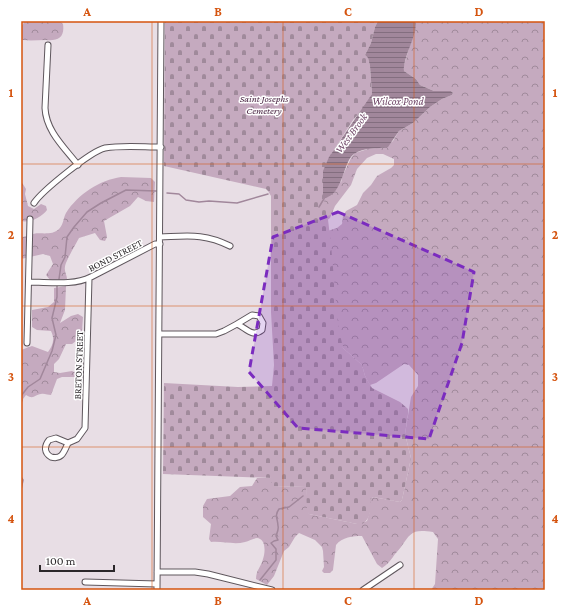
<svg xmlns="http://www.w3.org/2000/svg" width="566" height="611" font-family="'Crimson Pro',serif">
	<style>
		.forest { fill: url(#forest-crowns) }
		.cemetery { fill: url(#cemetery-stones) }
		.water { fill: url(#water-rules) }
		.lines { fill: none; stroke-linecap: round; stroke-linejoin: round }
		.stream { stroke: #a1879b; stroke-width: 1.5 }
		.minor-casing { stroke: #5f575d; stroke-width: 7 }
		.minor { stroke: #fff; stroke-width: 5 }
		.marked { fill: #7b2cbf; fill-opacity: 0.2; stroke: #7b2cbf; stroke-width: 3; stroke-dasharray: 8 5; stroke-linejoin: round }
		.grid { fill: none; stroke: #d5540f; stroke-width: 1; stroke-opacity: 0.55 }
		.labels { text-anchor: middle; stroke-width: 3; stroke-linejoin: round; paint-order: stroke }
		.park-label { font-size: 10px; font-style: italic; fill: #4a2543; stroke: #fff }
		.street-label { font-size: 10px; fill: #2b272a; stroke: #fff }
		.water-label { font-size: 11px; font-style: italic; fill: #704768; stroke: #fff }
		.neatline { fill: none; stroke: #d5540f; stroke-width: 1.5 }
		.grid-label { font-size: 13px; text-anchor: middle; font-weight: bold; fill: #d5540f }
	</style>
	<defs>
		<pattern id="forest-crowns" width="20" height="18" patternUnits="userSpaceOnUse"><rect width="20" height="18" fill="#c5aabf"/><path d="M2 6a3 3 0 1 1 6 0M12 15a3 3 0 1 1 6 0" fill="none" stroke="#a08a9b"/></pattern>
		<pattern id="cemetery-stones" width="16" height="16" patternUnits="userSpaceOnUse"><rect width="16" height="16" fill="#c5aabf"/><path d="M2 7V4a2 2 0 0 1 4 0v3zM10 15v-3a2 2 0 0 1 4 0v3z" fill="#a08a9b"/></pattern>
		<pattern id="water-rules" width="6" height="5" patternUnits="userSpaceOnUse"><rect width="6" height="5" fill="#a1879b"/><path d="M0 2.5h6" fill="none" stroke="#836e7f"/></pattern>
	</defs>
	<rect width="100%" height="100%" fill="#e8dee5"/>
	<!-- forest -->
	<path class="forest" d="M25,21H59L63,24C65,38 58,41 46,40C38,40 31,41 23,40L21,39V27Z
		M413,21H545V590H431L435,584L438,539L433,532C413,529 411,532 401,547C399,550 395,553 393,557C389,562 388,564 382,568L377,564L362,536C353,536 342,537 336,545L333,570L330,573H324L322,571L324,567L323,551L322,547L315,540L299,533L295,537L289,547L284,551L274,576L267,585L256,579C256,570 261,567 263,559C265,554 266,542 260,539C256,536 250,541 245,542C234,545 223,541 211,542L209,539L211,524L203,517V506L207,499L230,496L240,487L252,486L257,478H273V486L306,487L309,514L357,524H360L367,521L370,511V500L373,497L400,502L402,500L411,458L405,434L411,397L418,386V375L409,365L404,364L376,383L370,385L365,376L362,365L343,348L333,320L324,232L337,228L342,224L343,216L346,211L357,205L363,193L371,185L377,176L391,168L394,165V159L383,154H376L367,158L357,169L351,185L335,206L330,218L325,222L311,183L353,120L331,154L341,183L342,177L351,158L355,153L368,149L385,147L393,141L399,131L413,123L430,107L442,99L452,95L453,93L451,91H434L420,85L416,79L404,71V65L416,25Z
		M121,177L151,178L155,182L154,202L146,201L138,197L130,206L104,221L107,237L105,241L100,240L95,233L79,238C76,244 65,262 65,267C64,271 67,275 67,279L61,281L50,280L46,275L53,264L50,256L43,254L21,259V237C25,237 28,235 33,234C41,232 52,236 59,229C64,224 63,218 66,213C78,194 100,180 121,177Z
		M21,181L26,189L25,194L28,206L34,209L41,204L46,206L47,210C42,217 30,223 21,221Z
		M66,286L65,310L60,323L71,316L78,314L83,317L82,331L79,335L76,341L72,344H66L59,359L54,364V372L60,373L72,371L76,373L75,377H62L57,379L51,395C48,395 44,393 41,394C34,395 34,400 26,395L23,399L21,407V350L32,346L48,352C53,345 55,339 51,331L37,330L32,327V310L48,307L54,302V288Z"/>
	<!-- cemetery -->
	<path class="cemetery" d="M165,21H378L375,27L371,43L365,55L368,58L370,66L372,94L368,103L353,120L331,154L323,171V197L327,211L331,245L338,325L343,348L362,365L365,376L372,388L400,402L408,409V414L405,434L411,458L402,500L400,502L373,497L370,500C371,509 371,519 362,524H357L309,514L307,511L306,487L272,486V478L163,474L164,383L238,387L272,386L274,365L271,312V196L268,191L266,189L164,166Z"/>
	<!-- water -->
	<path class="water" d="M378,21H413L416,23C416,38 403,57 404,71L416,79L420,85L434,91H451L453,93L452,95L442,99L430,107L413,123L399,131L388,147C377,149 364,147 354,154C343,161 343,196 324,198L323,197V171L329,157L372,94L370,66L368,58L365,55L371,43L375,27Z"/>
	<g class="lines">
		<!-- stream -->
		<path class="stream" d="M167,193L179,194L186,200L199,202L209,201L237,203L268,194
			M319,207L325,197
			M59,279L61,265L65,257L67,237L74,227L87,212L101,203L126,190L156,191
			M21,396L28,387L40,379L52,351L56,335L52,318L57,297V286
			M21,477L23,480L21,490
			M260,580L276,560V549L271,543L274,541L278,540L276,536C277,533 279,529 278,526C278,519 274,516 279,509L289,507L303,496"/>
		<!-- minor casing -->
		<g class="minor-casing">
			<path id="minor" d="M48,45L45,108C46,131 64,147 78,165
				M34,203C42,191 91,151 105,148C121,145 143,147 161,147
				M160,237C188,236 204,233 230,246
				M29,282C49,282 73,286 91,277L155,244H160
				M252,315L259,316L263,323L262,330C252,338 246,328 237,324Z
				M160,334H216L224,331L237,324
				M27,343L30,219
				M68,443C64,452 62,460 51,457C44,453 44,446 49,440L56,438L68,443L77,439L85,428L89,278
				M157,572H195L208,574L272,590
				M85,582L157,584
				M157,590L161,21
				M363,590L400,565"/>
		</g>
		<!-- minor -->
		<use href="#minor" class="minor"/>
	</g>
	<!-- marked area -->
	<path class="marked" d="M338,212L474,272L462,343L429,439L298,428L249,372L273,237Z"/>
	<!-- grid -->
	<path class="grid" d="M152,21V590M283,21V590M414,21V590M21,164H545M21,306H545M21,447H545"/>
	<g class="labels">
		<!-- park labels -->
		<g class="park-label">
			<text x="264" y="102">Saint Josephs<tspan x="264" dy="12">Cemetery</tspan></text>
		</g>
		<!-- street labels -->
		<g class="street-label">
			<text transform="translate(115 255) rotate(-27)" y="4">BOND STREET</text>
			<text transform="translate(78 365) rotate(-88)" y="4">BRETON STREET</text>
		</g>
		<!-- water labels -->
		<g class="water-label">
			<text x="398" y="105">Wilcox Pond</text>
			<text transform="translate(351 133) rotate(-54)" y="4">West Brook</text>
		</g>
	</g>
	<!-- border -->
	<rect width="566" height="611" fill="none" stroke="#ffffff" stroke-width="44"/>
	<!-- scale -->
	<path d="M40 565v6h74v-6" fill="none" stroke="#2b272a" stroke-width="2"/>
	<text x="46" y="565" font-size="12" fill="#2b272a" stroke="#ffffff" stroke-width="3" paint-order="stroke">100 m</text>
	<rect x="22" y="22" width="522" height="567" class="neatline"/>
	<g class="grid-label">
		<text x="87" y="16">A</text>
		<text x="218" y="16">B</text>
		<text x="348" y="16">C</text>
		<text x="479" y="16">D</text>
		<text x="11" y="97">1</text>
		<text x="555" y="97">1</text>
		<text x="11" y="239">2</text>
		<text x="555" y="239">2</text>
		<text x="11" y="381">3</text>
		<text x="555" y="381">3</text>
		<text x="11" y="523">4</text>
		<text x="555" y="523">4</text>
		<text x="87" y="605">A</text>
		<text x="218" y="605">B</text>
		<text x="348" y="605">C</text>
		<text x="479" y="605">D</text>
	</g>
</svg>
